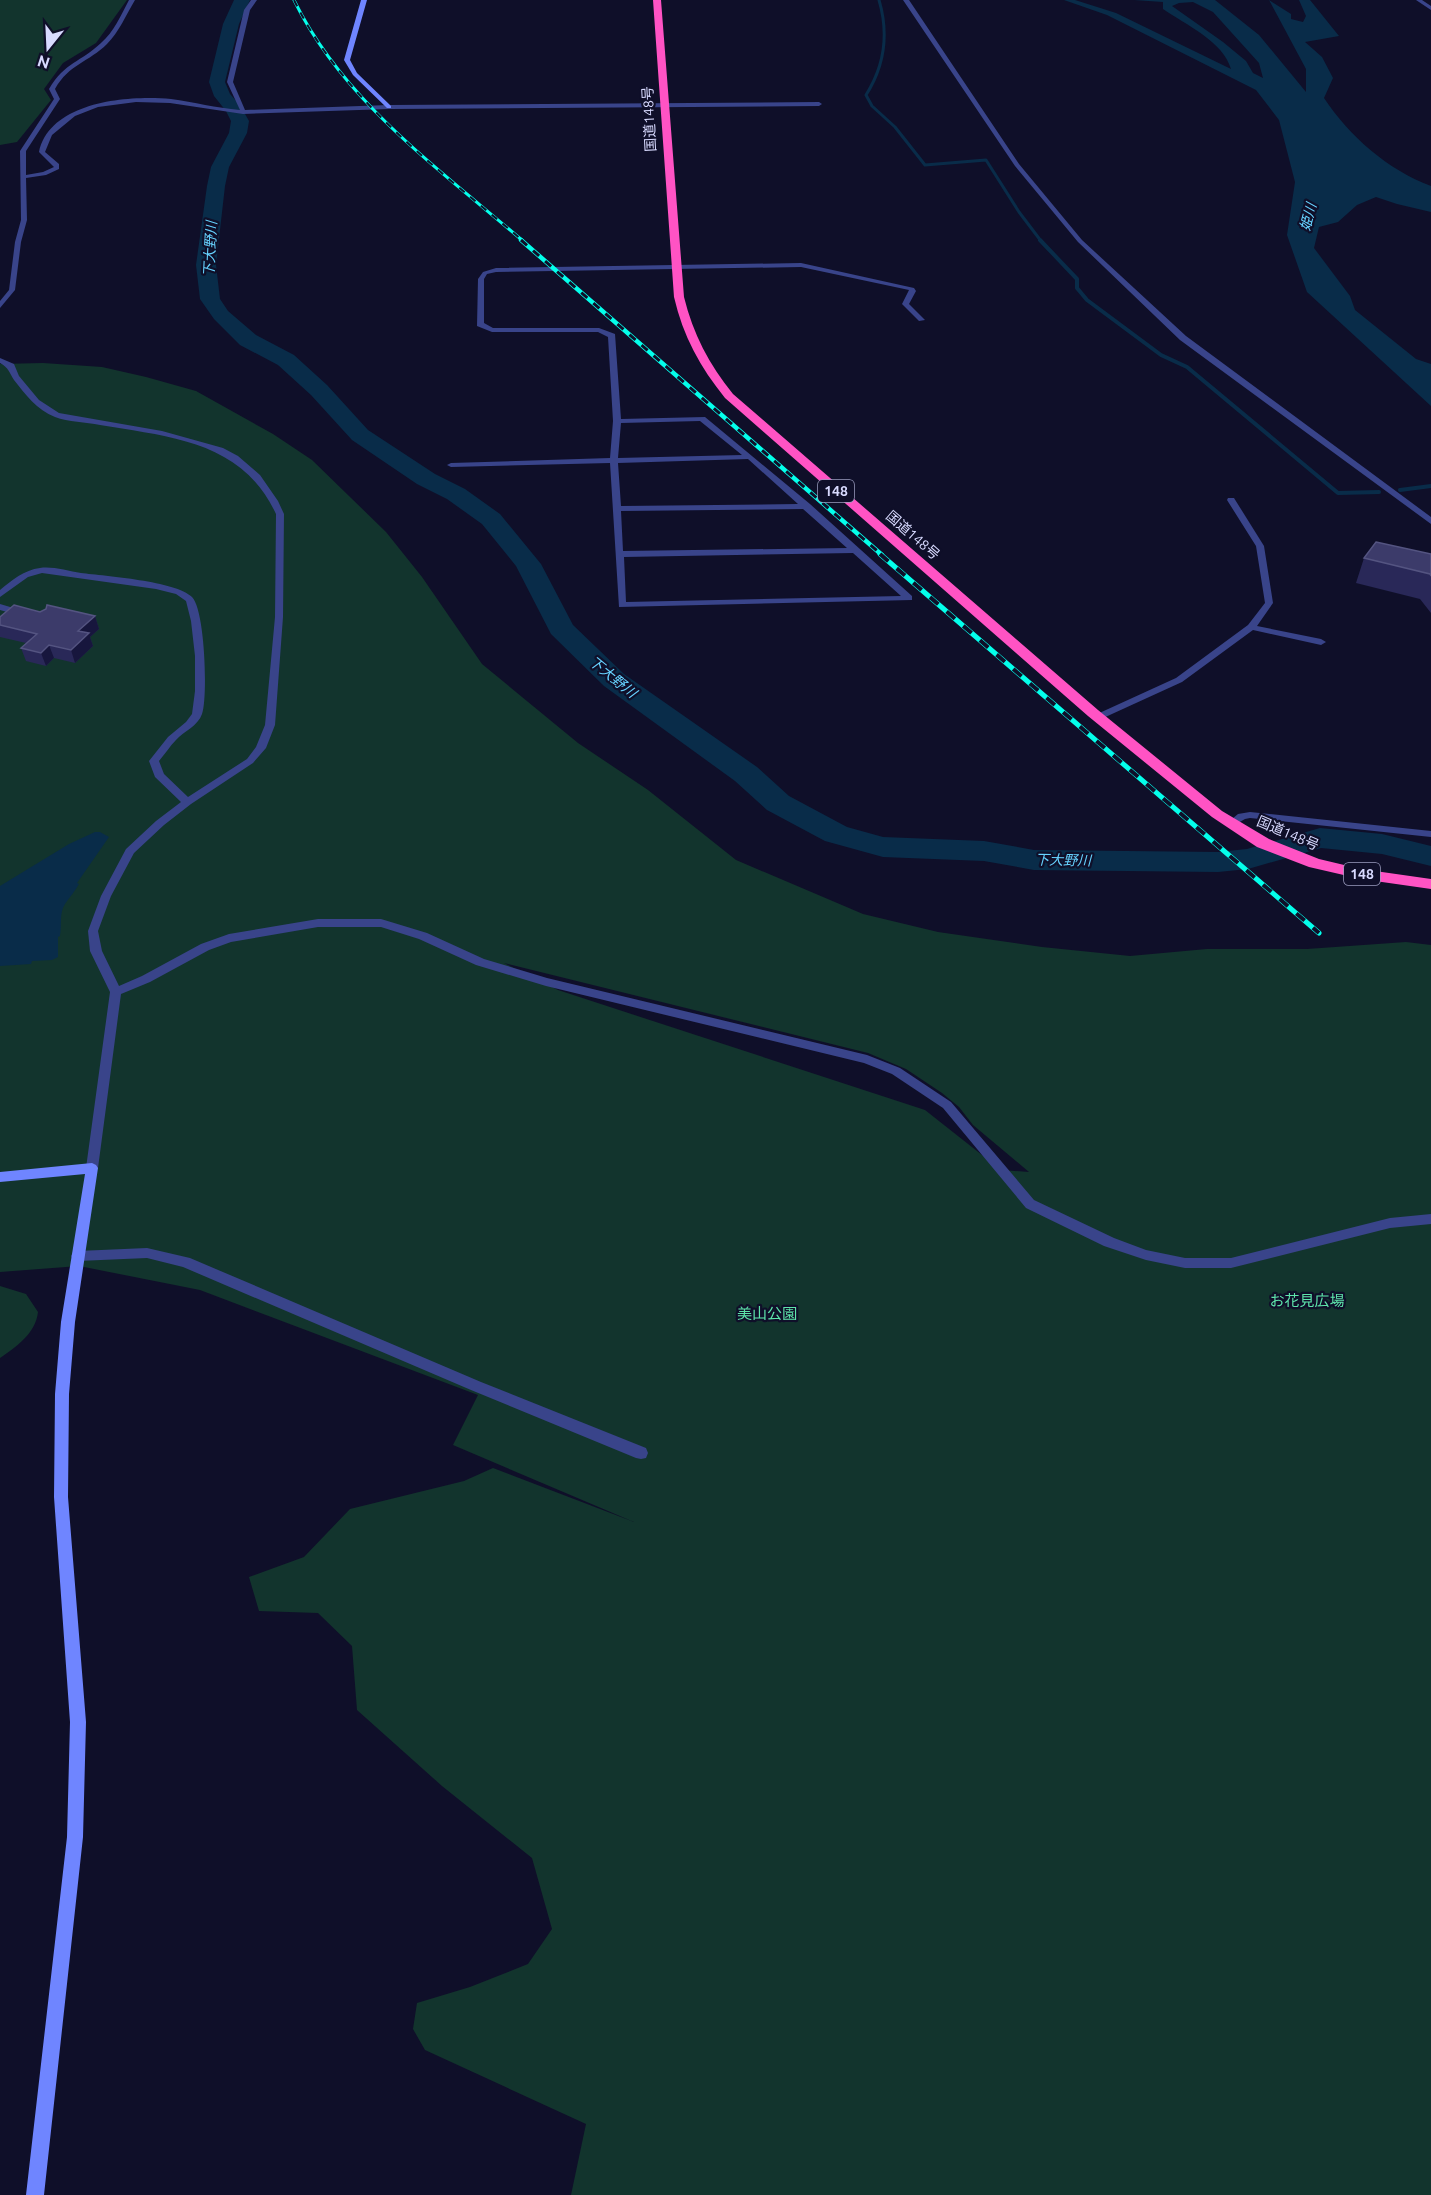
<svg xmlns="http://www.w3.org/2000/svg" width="1431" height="2195" font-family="Ubuntu,'Noto Sans JP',sans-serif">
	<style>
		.green { fill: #12342d; fill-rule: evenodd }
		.water { fill: #092c49; fill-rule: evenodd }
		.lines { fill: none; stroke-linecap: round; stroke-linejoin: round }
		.stream-far1 { stroke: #092c49; stroke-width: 3 }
		.stream { stroke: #092c49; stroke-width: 4 }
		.river { fill: #092c49; fill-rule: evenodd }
		.street { fill: #39448a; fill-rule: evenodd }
		.secondary { fill: #6f85ff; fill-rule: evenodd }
		.highway { fill: #ff53c4; fill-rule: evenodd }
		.rail-far2-casing { stroke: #04ffeb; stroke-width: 3 }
		.rail-far1-casing { stroke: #04ffeb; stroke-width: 4.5 }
		.rail-casing { stroke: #04ffeb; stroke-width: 5 }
		.rail-far2 { stroke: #0f0f29; stroke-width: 2; stroke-dasharray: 7; stroke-linecap: butt }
		.rail-far1 { stroke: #0f0f29; stroke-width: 3; stroke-dasharray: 8; stroke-linecap: butt }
		.rail { stroke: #0f0f29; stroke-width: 4; stroke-dasharray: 11; stroke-linecap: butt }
		.wall { fill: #292858 }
		.shaded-wall { fill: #17163d }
		.building { fill: #3c3b6a; stroke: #545481; stroke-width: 1.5 }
		.labels { text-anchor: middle; stroke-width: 4.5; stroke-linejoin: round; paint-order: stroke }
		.far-street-label { font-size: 14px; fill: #d8daff; stroke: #0f0f29 }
		.far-water-label { font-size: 14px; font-style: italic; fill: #66d3ff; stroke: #0f0f29 }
		.shield { fill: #0f0f29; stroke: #9c9dbf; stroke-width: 1.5 }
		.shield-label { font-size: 14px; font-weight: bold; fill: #d8daff }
		.park-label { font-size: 15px; fill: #5ee5ab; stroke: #0f0f29 }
	</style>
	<rect width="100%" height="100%" fill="#0f0f29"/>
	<!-- green -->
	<path class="green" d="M0,0H127L96,43L63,63L44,89L51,100L17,142L0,145Z
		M43,363L102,367L146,377L196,391L273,434L312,460L386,532L422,577L482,664L578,743L648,790L736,860L863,914L938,932L1042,947L1130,956L1207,949H1307L1406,942L1431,945V2195H571L586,2124L425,2050L413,2029L417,2003L470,1987L528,1964L552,1929L532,1858L442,1786L357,1710L352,1646L318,1613L259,1611L249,1577L304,1557L350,1509L464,1481L493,1468L634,1522L453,1445L478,1395L200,1290L79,1266L0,1272V364ZM504,963L868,1053L906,1069L942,1093L959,1107L973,1125L1029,1172L1001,1170L925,1110L558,990Z
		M0,1286L26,1294L38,1312C36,1333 16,1347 0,1358Z"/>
	<!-- water -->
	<path class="water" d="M1064,0H1075L1116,13L1231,69C1223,41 1186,25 1163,9V2L1134,0H1215L1259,35L1306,92V69L1269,0L1291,14V19L1303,22L1306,16L1299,0H1310L1339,36L1305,42L1322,57L1333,78L1324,98C1349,136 1388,170 1431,186V212L1397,204L1376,197L1357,205L1338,222L1319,227L1314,248L1350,296L1355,310L1416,359L1431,364V406L1307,292L1287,235L1295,182L1279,120L1256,90L1107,15ZM1193,2L1213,12L1259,63L1263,78L1253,73L1246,61L1223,42L1172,6L1179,3Z
		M95,832H100L109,837L77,883L79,884C75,891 69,898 65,904C59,913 62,925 60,936L58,937V957L52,960L32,961L31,964L0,966V886L69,844Z"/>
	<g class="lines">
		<!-- stream-far1 -->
		<path class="stream-far1" d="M879,0C889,34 885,65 866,95L872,106L895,127L925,165L986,160L1019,212L1041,241"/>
		<!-- stream -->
		<path class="stream" d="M1040,240L1077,279V288L1087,300L1161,355L1187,367L1338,493L1379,492
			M1400,490L1431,486"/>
		<!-- river -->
		<path class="river" d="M234,0H250L239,24L225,82L230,94L240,105L249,121L247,133L229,167L225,186L216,265L220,299L228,311L256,335L294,355L327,385L368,430L435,474L465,489L500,514L541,564L573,625L624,674L757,767L789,796L847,827L883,837L984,841L1034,850L1218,852L1247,849L1320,828L1382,834L1431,846V866L1382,854L1321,848L1248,869L1218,872L1034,870L984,861L883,857L825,841L767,810L735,781L604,686L551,634L516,566L482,524L447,499L417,484L352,440L311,395L278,365L240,345L214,319L200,299L196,265L207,186L211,167L229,133L231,121L226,111L214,96L209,82L223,24Z"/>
		<!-- street -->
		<path class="street" d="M129,0H135C126,15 119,32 107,44C89,62 69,64 55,89L60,99L26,151V175L43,172L54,167L39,152C50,101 129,95 171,99C194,102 216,108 240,110L227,82L244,10L251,0H257L250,10L233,82L245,110L389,105L819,102L822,104L819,106L389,109L243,114L170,103L136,102L98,107L75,116L52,135L45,152L59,164V169L46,175L26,178L27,220L21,242L15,290L0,308V301L9,290L15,242L21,220L20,151L54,99L49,89C65,62 81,62 101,43C114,32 121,15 129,0Z
			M903,0H909L1019,164L1082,240L1186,336L1431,517V524L1180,340L1078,242L1015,166Z
			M1416,0H1422L1431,6V10Z
			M801,263L914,288L916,291L909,304L925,320L919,321L902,304L909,290L801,267L496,272L487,274L484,279V323L493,328H599L615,334L621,419L705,417L810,504L912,596V600L619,607L610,463L451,467L447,465L451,463L610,458L613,421L608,337L598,332H492L477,326L478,279L483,272L496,268ZM700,421L742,455L618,458L621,423ZM748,459L798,504L621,506L618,463ZM803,509L847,548L623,551L621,511ZM853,553L901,596L626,602L624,557Z
			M0,358L14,364L19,376L39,400L59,413L162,431L223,448L238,456L260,475L278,501L284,514L283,617L275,725L266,748L253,763L191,804L164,825L134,853L111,896L98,931L102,951L119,986L142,976L201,944L229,934L318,919H381L427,933L484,959L547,978L867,1055L900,1068L951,1102L1034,1200L1114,1238L1146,1250L1185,1258H1231L1390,1218L1431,1214V1224L1390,1228L1231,1268H1185L1146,1260L1104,1246L1026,1208L943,1108L892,1074L864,1063L546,986L476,965L419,939L381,927H318L231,942L209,950L150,982L121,994L98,1168L96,1171H88L86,1168L110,992L90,951L88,931L101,896L126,849L156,821L181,802L155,777L149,761L168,737L186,722L192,714L195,691V656L191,621L186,601L176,594L156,589L42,573L28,577L0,597V590C12,580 24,570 40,568C52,566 68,571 81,573C105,576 176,581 192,597C205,610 208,696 202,714C198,726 184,731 176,740C170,746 165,754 159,761L164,774L188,797L247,759L256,747L265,725L275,617L276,514C242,441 171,437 100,425C86,422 68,422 55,417C37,410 25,394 14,380C9,372 9,368 0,363Z
			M1228,498H1234L1264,546L1273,603L1257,626L1321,639L1326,642L1321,645L1253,630L1182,682L1101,719H1095V715L1176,678L1248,625L1265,603L1256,546L1227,500Z
			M0,604L27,612L28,614L24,617L0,610Z
			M1250,812L1431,831V837L1250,818L1245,819L1231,827L1226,824L1238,814Z
			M147,1248L190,1258L481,1382L646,1448L648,1453L646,1458L641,1459L636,1458L471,1390L183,1267L147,1258L78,1261L73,1260L71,1256L73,1252L78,1251Z"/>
		<!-- secondary -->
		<path class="secondary" d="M361,0H367L350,60L357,73L391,106V108H387L353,75L344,60Z
			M92,1163L96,1165L98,1168L75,1322L69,1394L68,1497L86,1722L83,1837L44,2195H26L67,1837L70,1722L54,1497L55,1394L61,1322L85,1174L0,1182V1172Z"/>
		<!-- highway -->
		<path class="highway" d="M653,0H661L684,297C693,334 709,364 733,394L1098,710L1222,811L1269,839L1319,859L1361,869L1431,879V889L1361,879L1309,867L1257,847L1212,817L1088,716L725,398C700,367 683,336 674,297Z"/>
		<!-- rail-far2 casing -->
		<g class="rail-far2-casing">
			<path id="rail-far2" d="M294,0C343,101 439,169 523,241"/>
		</g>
		<!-- rail-far1 casing -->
		<g class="rail-far1-casing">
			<path id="rail-far1" d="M521,240L882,555"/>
		</g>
		<!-- rail casing -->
		<g class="rail-casing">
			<path id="rail" d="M880,554L1319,933"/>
		</g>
		<!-- rail-far2 -->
		<use href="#rail-far2" class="rail-far2"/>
		<!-- rail-far1 -->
		<use href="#rail-far1" class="rail-far1"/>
		<!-- rail -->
		<use href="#rail" class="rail"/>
	</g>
	<!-- wall -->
	<path class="wall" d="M1431,554V613L1420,599L1356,583L1364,558Z
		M46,609L95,616L99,629L90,637L93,646L75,663L54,658L46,666L26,661L21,648L26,643L0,637V617L40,612Z"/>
	<!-- shaded-wall -->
	<path class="shaded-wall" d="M95,616L99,629L90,637L93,646L75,663L71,650L78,631Z
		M49,645L54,658L46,666L41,653Z"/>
	<!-- building -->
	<path class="building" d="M1376,542L1431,554V576L1430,574L1364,558Z
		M14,605L40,612L46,609L47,605L95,616L78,631L89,633L71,650L49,645L41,653L21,648L37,634L0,625V617Z"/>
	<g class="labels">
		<!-- far-street labels -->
		<g class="far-street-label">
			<text transform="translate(649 119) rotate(-93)" y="5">国道148号</text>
			<text transform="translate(913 535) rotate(41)" y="5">国道148号</text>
			<text transform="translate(1288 833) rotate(23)" y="5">国道148号</text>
		</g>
		<!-- far-water labels -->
		<g class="far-water-label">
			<text transform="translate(1308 217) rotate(-75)" y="5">姫川</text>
			<text transform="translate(210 249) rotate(-87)" y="5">下大野川</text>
			<text transform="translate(613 677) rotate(39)" y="5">下大野川</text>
			<text transform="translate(1063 860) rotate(1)" y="5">下大野川</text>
		</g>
		<!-- shield labels -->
		<g class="shield">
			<rect x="818" y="480" width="36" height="22" rx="4.5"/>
			<rect x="1344" y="863" width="36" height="22" rx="4.5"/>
		</g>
		<g class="shield-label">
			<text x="836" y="496">148</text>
			<text x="1362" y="879">148</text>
		</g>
		<!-- park labels -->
		<g class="park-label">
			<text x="1307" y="1306">お花見広場</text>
			<text x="767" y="1319">美山公園</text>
		</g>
	</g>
	<!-- north arrow -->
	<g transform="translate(48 48) rotate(198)" stroke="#0f0f29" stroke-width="4.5" paint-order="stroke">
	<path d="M0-4.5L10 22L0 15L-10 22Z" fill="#d8daff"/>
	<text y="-9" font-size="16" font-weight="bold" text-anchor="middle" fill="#d8daff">N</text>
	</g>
</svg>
